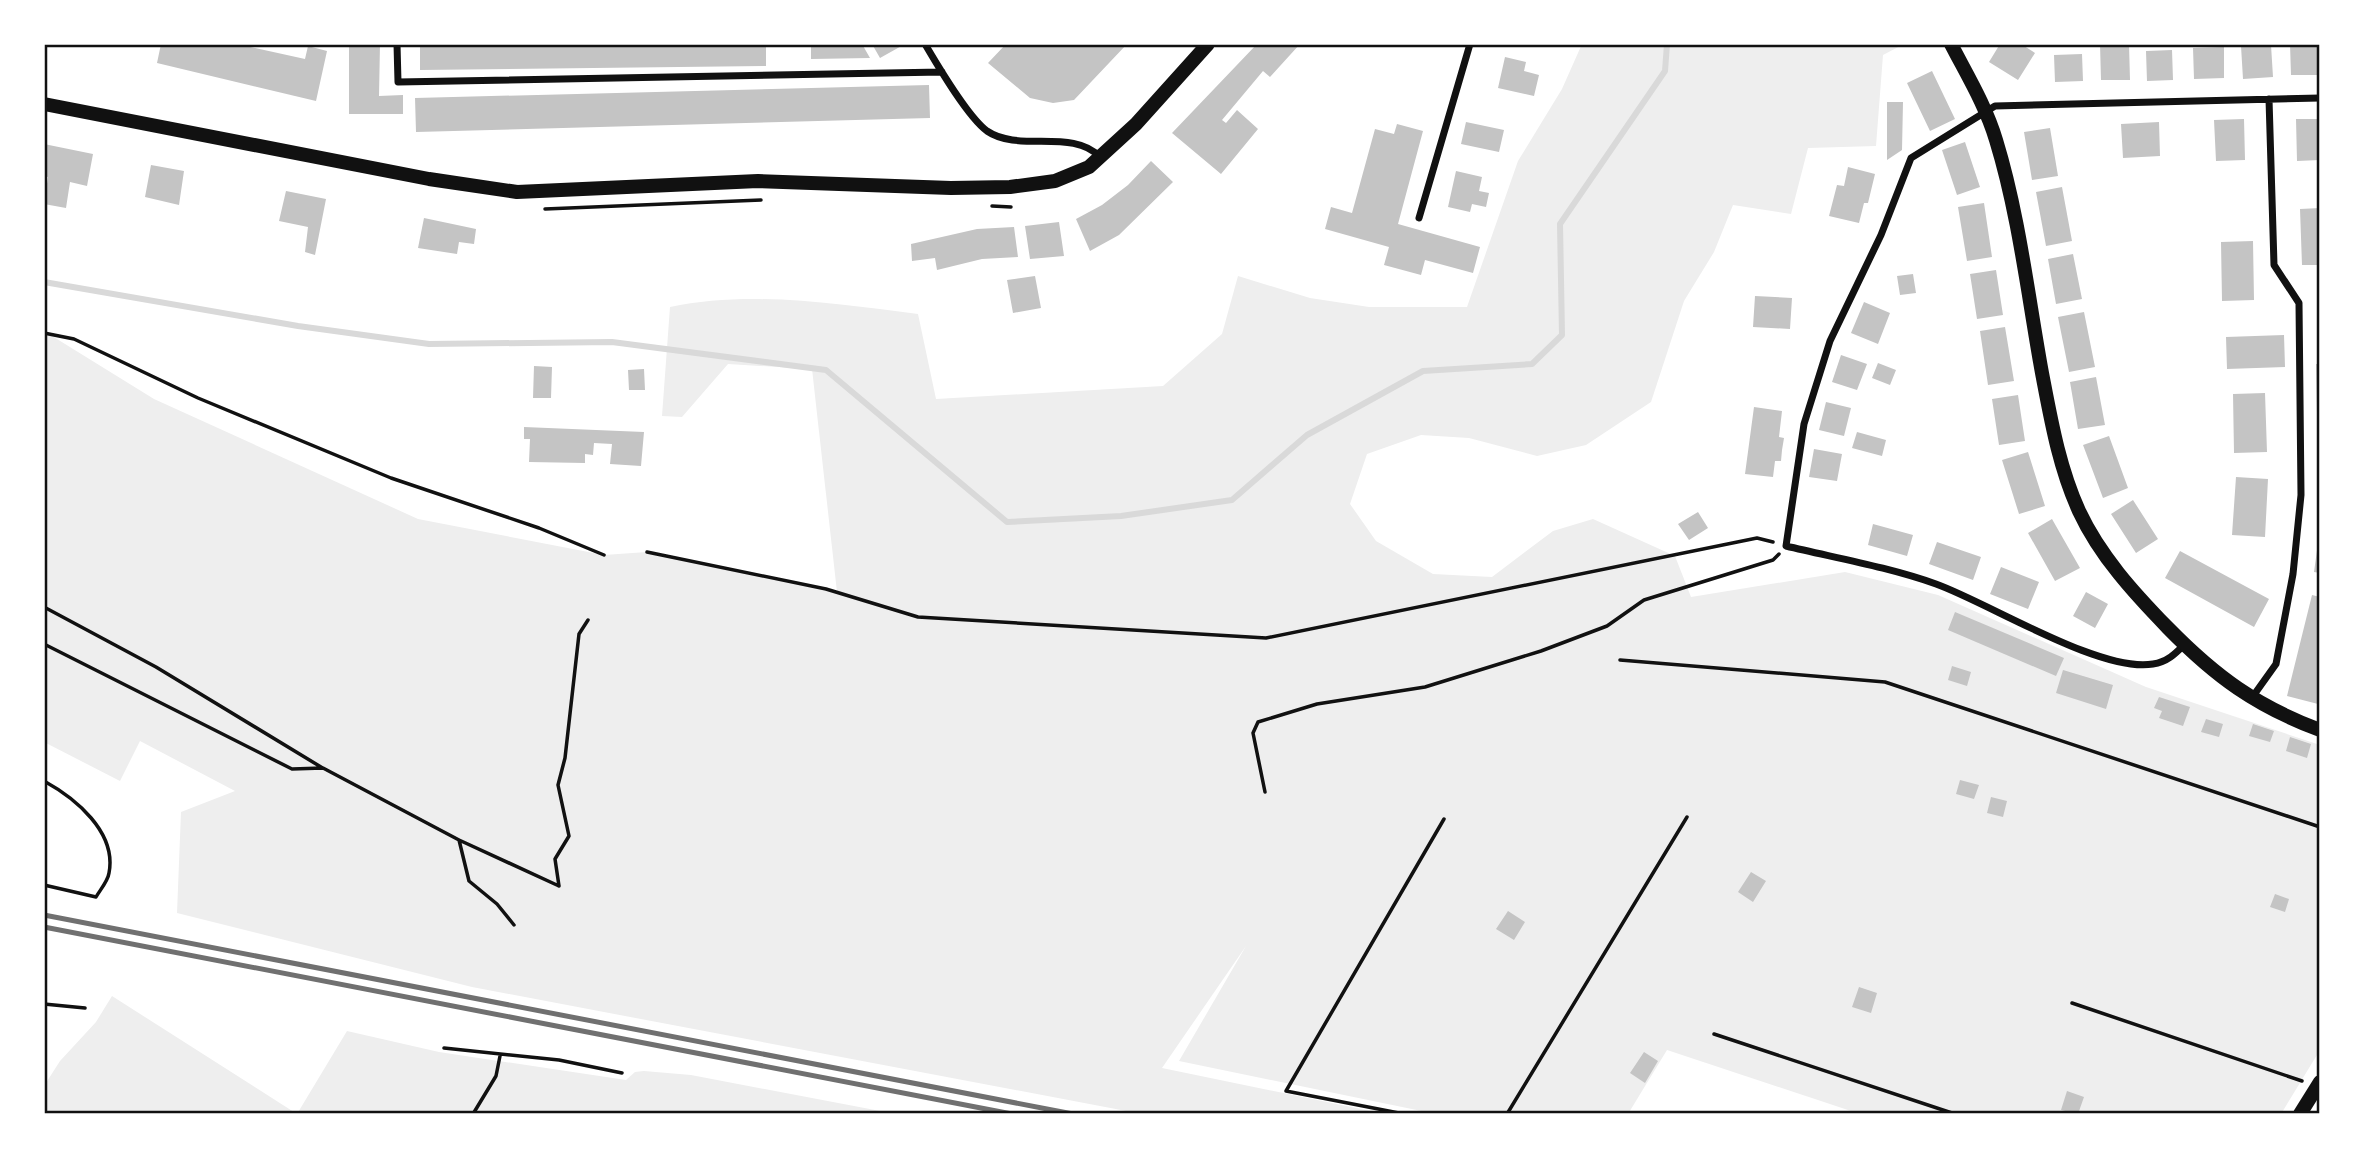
<svg xmlns="http://www.w3.org/2000/svg" width="2364" height="1158" font-family="Overpass,sans-serif">
	<style>
		.green { fill: #eee }
		.lines { fill: none; stroke-linecap: round; stroke-linejoin: round }
		.stream { stroke: #d9d9d9; stroke-width: 6 }
		.building { fill: #c4c4c4 }
		.path { stroke: #111; stroke-width: 3.5 }
		.minor { stroke: #111; stroke-width: 7 }
		.secondary { stroke: #111; stroke-width: 14 }
		.rail { stroke: #707070; stroke-width: 5 }
		.neatline { fill: none; stroke: #111; stroke-width: 2.5 }
	</style>
	<rect width="100%" height="100%" fill="#fff"/>
	<!-- green -->
	<path class="green" d="M1582,44H1904L1883,55L1876,146L1808,148L1791,214L1733,205L1714,252L1684,301L1651,402L1586,445L1537,456L1469,438L1421,435L1367,454L1350,504L1376,541L1433,574L1492,577L1553,531L1593,519L1675,556L1691,597L1845,572L1938,595L2146,687L2320,745V1050L2281,1114H1860L1667,1050L1628,1114H1436L1179,1061L1246,946L1162,1068L1385,1114H1142L472,987L177,913L181,812L235,791L140,741L120,781L44,742V331L154,399L418,519L604,555L647,552L837,592L812,369L728,364L682,417L662,416L670,307C750,290 838,304 918,314L936,399L1163,386L1222,334L1238,276L1310,298L1369,307H1467L1518,161L1562,89Z
		M112,996L297,1114L347,1031L439,1052L626,1080L635,1072L644,1071L691,1075L896,1114H44V1086L60,1061L96,1022Z"/>
	<g class="lines">
		<!-- stream -->
		<path class="stream" d="M44,282L298,326L429,344L612,342L826,370L1007,522L1121,516L1232,500L1307,435L1423,371L1532,364L1562,335L1560,224L1665,71L1667,44"/>
	</g>
	<!-- building -->
	<path class="building" d="M161,44H237L305,59L308,46L327,51L316,101L157,63Z
		M349,44H380L379,96L403,95V114H349Z
		M420,44H766V66L420,70Z
		M811,44H862L870,58L811,59Z
		M872,44H905L880,58Z
		M1006,44H1127L1074,100L1053,103L1030,98L988,63Z
		M1257,44H1300L1270,77L1263,71L1222,120L1226,123L1237,110L1258,129L1221,174L1172,133Z
		M2000,44H2021L2035,53L2018,80L1989,62Z
		M2100,44H2129L2130,80H2101Z
		M2290,44H2320V75H2291Z
		M2271,45L2273,77L2243,79L2241,46Z
		M2224,47V78L2194,79L2193,48Z
		M2172,50L2173,80L2147,81L2146,51Z
		M2082,54L2083,81L2055,82L2054,55Z
		M1505,57L1526,62L1524,71L1539,75L1534,96L1498,88Z
		M1932,71L1955,119L1930,131L1907,83Z
		M929,85L930,118L416,132L415,98Z
		M1887,102H1903L1902,150L1887,160Z
		M2244,119L2245,160L2216,161L2214,120Z
		M2296,119H2320V160L2297,161Z
		M1466,122L1504,130L1499,152L1461,144Z
		M2159,122L2160,156L2123,158L2121,124Z
		M1397,124L1423,131L1398,224L1480,247L1473,273L1425,260L1421,275L1384,265L1389,247L1325,229L1331,207L1352,213L1375,129L1394,134Z
		M2050,128L2058,176L2032,180L2024,132Z
		M1965,142L1980,187L1957,195L1942,150Z
		M44,144L93,154L87,186L70,182L66,208L44,204L48,177L44,176Z
		M1151,161L1173,182L1119,235L1090,251L1076,219L1102,205L1128,185Z
		M151,165L184,171L179,205L145,197Z
		M1848,167L1875,174L1868,203H1864L1859,223L1829,216L1837,185L1844,186Z
		M1456,171L1482,177L1479,191L1489,193L1486,207L1472,204L1470,212L1448,207Z
		M2062,187L2072,241L2046,246L2036,192Z
		M286,191L326,199L315,255L305,252L308,227L279,221Z
		M1984,203L1992,257L1967,261L1958,207Z
		M2320,208V265H2302L2300,209Z
		M424,218L476,229L474,244L459,242L457,254L418,248Z
		M1059,222L1064,256L1030,259L1025,226Z
		M1014,227L1018,257L982,259L937,270L935,258L912,261L911,244L977,229Z
		M2253,241L2254,300L2222,301L2221,242Z
		M2073,254L2082,299L2056,304L2048,259Z
		M1996,270L2003,315L1977,319L1970,274Z
		M1913,274L1916,293L1900,295L1897,276Z
		M1035,276L1041,308L1013,313L1007,280Z
		M1755,296L1792,298L1790,329L1753,327Z
		M1864,302L1890,313L1878,344L1851,333Z
		M2084,312L2095,367L2069,372L2058,317Z
		M2005,327L2014,381L1988,385L1980,331Z
		M2284,335L2285,367L2227,369L2226,337Z
		M1841,355L1867,364L1857,390L1832,382Z
		M1878,363L1896,370L1890,385L1872,378Z
		M2316,364H2320V413H2317Z
		M534,366L552,367L551,398H533Z
		M644,369L645,390H629L628,370Z
		M2096,377L2105,425L2078,429L2070,382Z
		M2265,393L2267,452L2234,453L2233,394Z
		M2018,395L2025,441L1999,445L1992,399Z
		M1826,402L1851,408L1844,436L1819,430Z
		M1754,407L1782,411L1779,437L1784,438L1782,450L1781,461H1775L1773,477L1745,474Z
		M524,427L644,432L641,466L610,464L612,444L594,443L593,455L585,454V463L529,462L530,439H524Z
		M1857,432L1886,440L1882,456L1852,448Z
		M2109,436L2128,488L2103,498L2083,445Z
		M2320,441V493H2317V442Z
		M1814,449L1842,454L1837,481L1809,477Z
		M2028,452L2045,506L2019,514L2002,460Z
		M2236,477L2268,479L2265,537L2232,535Z
		M2133,500L2158,539L2136,553L2111,514Z
		M1698,512L1708,528L1689,540L1678,524Z
		M2052,519L2080,568L2055,581L2028,533Z
		M1873,524L1913,535L1907,556L1868,545Z
		M2319,536H2320V573L2314,572Z
		M1937,542L1981,557L1973,580L1929,564Z
		M2180,551L2269,599L2254,627L2165,578Z
		M2001,567L2039,582L2028,609L1990,594Z
		M2086,592L2108,604L2095,628L2073,616Z
		M2312,595L2320,597L2318,704L2287,696Z
		M1955,612L2064,658L2056,676L1948,630Z
		M1952,666L1971,672L1967,686L1948,680Z
		M2063,670L2113,685L2106,709L2056,693Z
		M2159,697L2190,707L2183,726L2159,718L2162,711L2154,708Z
		M2206,719L2223,724L2219,737L2201,732Z
		M2253,724L2274,731L2270,742L2249,736Z
		M2290,737L2311,744L2307,758L2286,751Z
		M1960,780L1979,785L1974,799L1956,794Z
		M1991,797L2007,801L2003,817L1987,813Z
		M1751,872L1766,881L1753,902L1738,892Z
		M2275,894L2289,899L2285,912L2270,907Z
		M1508,911L1525,922L1514,940L1496,929Z
		M1859,987L1877,993L1871,1013L1852,1007Z
		M1644,1052L1658,1061L1645,1083L1630,1073Z
		M2067,1091L2084,1097L2078,1114L2061,1110Z"/>
	<g class="lines">
		<!-- path -->
		<path class="path" d="M992,206L1011,207
			M545,209L761,200
			M44,333L74,339L198,398L391,478L539,528L604,555
			M647,552L826,589L918,617L1266,638L1757,538L1773,542
			M44,607L156,667L321,767
			M44,644L292,769L323,768L459,840L469,881L497,904L514,925
			M1620,660L1885,682L2320,827
			M44,781C75,798 117,832 109,873C108,881 100,890 96,897L44,885
			M1265,792L1253,733L1258,722L1317,704L1425,687L1541,651L1607,626L1644,600L1773,560L1779,554
			M459,840L559,886
			M559,886L555,859L569,836L558,785L565,758L579,634L588,620
			M2072,1003L2302,1081
			M44,1004L85,1008
			M1714,1034L1955,1114
			M444,1048L559,1060L622,1073
			M473,1114L496,1076L500,1056
			M1404,1114L1286,1091L1444,819
			M1507,1114L1687,817"/>
		<!-- minor -->
		<path class="minor" d="M397,44L398,82L942,72
			M925,44C938,66 967,116 987,131C1019,153 1073,128 1100,157
			M1419,218L1470,44
			M2184,645C2175,654 2167,662 2153,664C2100,673 1989,603 1936,584C1888,567 1836,558 1786,546L1804,424L1830,341L1881,235L1911,158L1995,106L2320,98
			M2251,699L2276,664L2293,574L2301,495L2299,303L2274,265L2269,99"/>
		<!-- secondary -->
		<path class="secondary" d="M1951,44C1967,75 1986,106 1996,140C2019,215 2028,296 2042,373C2051,420 2059,467 2079,511C2100,556 2134,593 2168,628C2216,677 2256,706 2320,730
			M44,104L429,179L517,192L758,181L951,188L1010,187L1055,181L1089,167L1136,124L1208,44
			M2300,1114L2320,1082"/>
		<!-- rail -->
		<path class="rail" d="M44,915L1073,1114
			M44,927L1012,1114"/>
	</g>
	<!-- border -->
	<rect width="2364" height="1158" fill="none" stroke="#ffffff" stroke-width="91"/>
	<rect x="46" y="46" width="2272" height="1066" class="neatline"/>
</svg>
